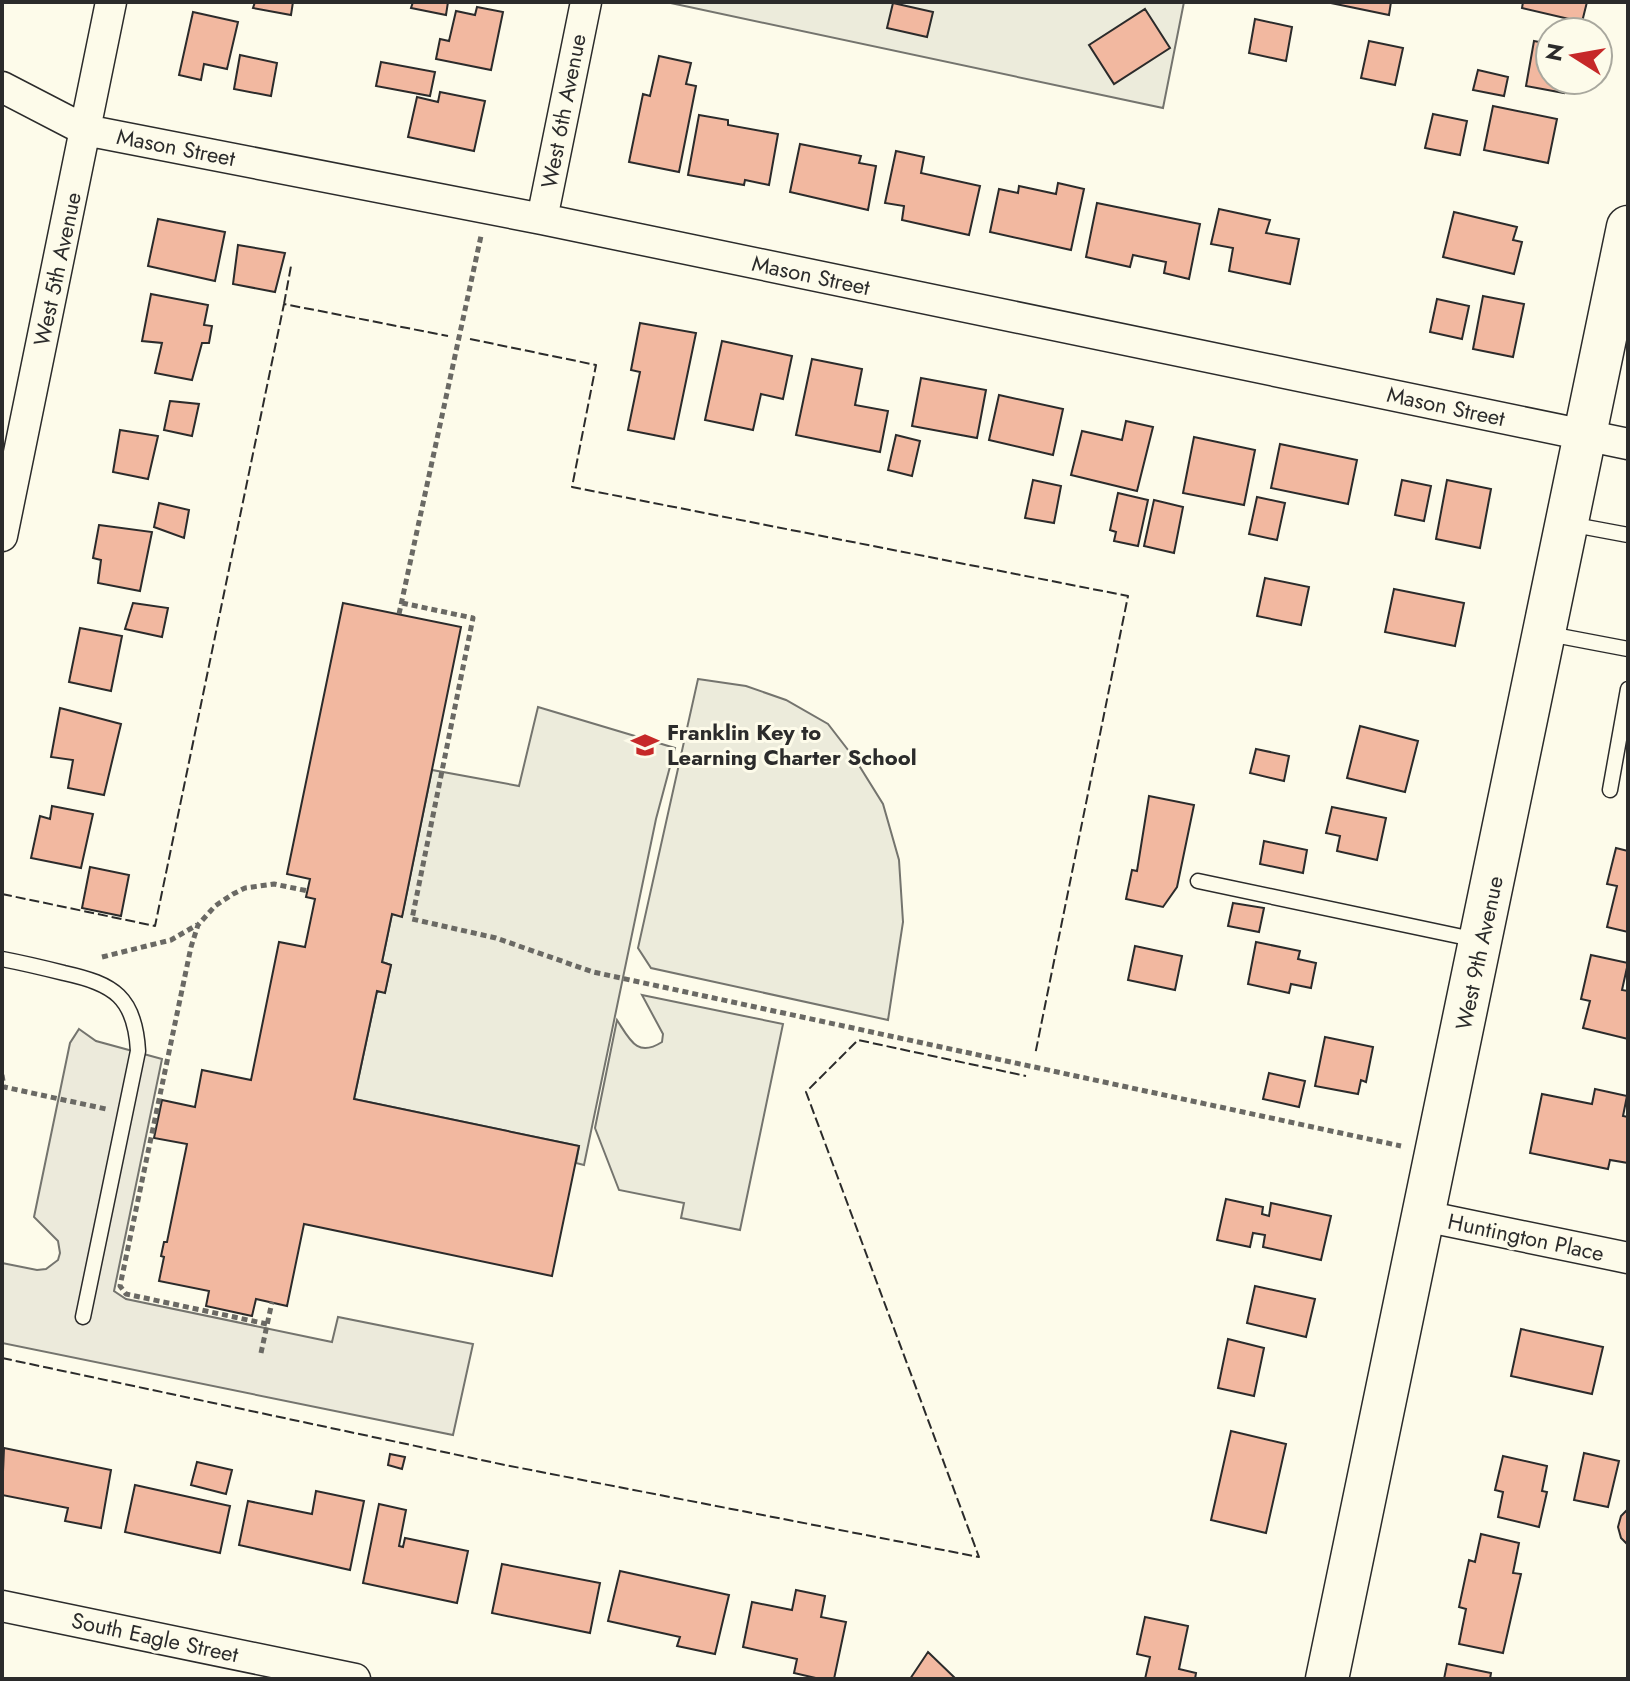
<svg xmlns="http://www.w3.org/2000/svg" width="1630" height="1681" font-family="Jost,sans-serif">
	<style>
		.green { fill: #ecebdb; stroke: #74746e; stroke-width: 2 }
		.parking { fill: #eceadb; stroke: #74746e; stroke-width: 2 }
		.building { fill: #f2b8a0; stroke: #2b2b2b; stroke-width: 2 }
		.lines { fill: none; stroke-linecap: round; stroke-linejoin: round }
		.service-casing { stroke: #2b2b2b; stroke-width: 17 }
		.minor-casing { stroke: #2b2b2b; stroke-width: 33 }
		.secondary-casing { stroke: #2b2b2b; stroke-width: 45 }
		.path { stroke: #6a6964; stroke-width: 5; stroke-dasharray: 6 4; stroke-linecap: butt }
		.service { stroke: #fdfbea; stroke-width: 14 }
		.minor { stroke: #fdfbea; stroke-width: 30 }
		.secondary { stroke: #fdfbea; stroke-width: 42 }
		.fence { stroke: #2b2b2b; stroke-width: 2; stroke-dasharray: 10 4; stroke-linecap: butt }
		.labels { text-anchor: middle; stroke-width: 6; stroke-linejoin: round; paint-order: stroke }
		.street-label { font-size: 22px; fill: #2b2b2b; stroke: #fdfbea }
		.poi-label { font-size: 22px; font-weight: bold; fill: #2b2b2b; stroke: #fdfbea; text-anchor: start }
	</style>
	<rect width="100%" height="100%" fill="#fdfbea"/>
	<!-- green -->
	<path class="green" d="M666,2H1184L1163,108Z
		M698,679L746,686L786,700L828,724L855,759L883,804L899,860L903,922L888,1020L651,968L638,948Z
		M538,707L675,748L656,819L584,1165L576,1163L579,1146L354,1099L377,991L385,992L391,965L382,962L392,914L402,916L432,770L519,786Z
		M642,995L783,1024L740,1230L681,1218L684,1203L619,1190L595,1128L617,1020C630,1040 637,1058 662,1042L663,1034Z"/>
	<!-- parking -->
	<path class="parking" d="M79,1029L96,1041L162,1059L114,1291L126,1299L332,1342L338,1317L473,1344L453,1435L2,1343V1263L37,1270L46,1269L58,1260L60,1253L58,1241L34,1217L70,1043Z"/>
	<!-- building -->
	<path class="building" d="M255,2H293L291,15L253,8Z
		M413,2H448L446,15L411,8Z
		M1326,2H1391L1389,15Z
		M1523,2H1587L1582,22L1522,8Z
		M893,3L933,12L927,37L887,28Z
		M477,7L503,12L491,70L436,59L440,39L449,41L456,11L475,15Z
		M1145,9L1170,48L1114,84L1089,45Z
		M193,12L238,22L227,69L204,64L201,80L179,75Z
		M1255,19L1292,27L1286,61L1249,53Z
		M1369,41L1403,48L1395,85L1361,78Z
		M1534,41L1550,44V80H1566L1564,93L1526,86Z
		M240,55L277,63L271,96L234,89Z
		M659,56L691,63L686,84L696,86L679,172L629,162L643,94L650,96Z
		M381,62L435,72L430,96L376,86Z
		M1478,70L1508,77L1504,96L1473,90Z
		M440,92L485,101L474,151L408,137L417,97L438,102Z
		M1493,106L1557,119L1548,163L1484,150Z
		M1433,114L1467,121L1460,155L1425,148Z
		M699,115L728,120V125L778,134L769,185L745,180L744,185L688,175Z
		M800,144L861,156L859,163L876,166L868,210L790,192Z
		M896,151L924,157L921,173L980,186L969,235L902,220L904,206L885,203Z
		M1058,183L1084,189L1071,250L990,232L999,189L1018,193L1019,186L1056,194Z
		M1097,203L1200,224L1189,279L1164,273L1166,262L1133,255L1130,267L1086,257Z
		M1219,209L1270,220L1266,233L1299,239L1290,284L1229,271L1233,248L1211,244Z
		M1454,212L1517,227L1513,240L1522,242L1514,274L1443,257Z
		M158,219L225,232L215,281L148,266Z
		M238,245L285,253L275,292L233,284Z
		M151,294L208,305L204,325L212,326L209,343H202L192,380L155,373L162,343L142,341Z
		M1483,296L1524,304L1513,357L1473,349Z
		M1437,299L1469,306L1462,339L1430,332Z
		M640,323L696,333L674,439L628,430L640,372L631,370Z
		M722,341L792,356L783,399L761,394L753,430L705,420Z
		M812,359L862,369L855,405L888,411L880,452L796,435Z
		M921,378L986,390L977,438L912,426Z
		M999,395L1063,409L1053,455L989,440Z
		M170,401L199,404L192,436L164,430Z
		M1126,421L1153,427L1137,491L1071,475L1082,431L1122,440Z
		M120,430L158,436L148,479L113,472Z
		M896,435L920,441L912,476L888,470Z
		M1194,437L1255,450L1244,505L1183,493Z
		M1280,444L1357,460L1348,504L1271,488Z
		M1033,480L1061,486L1054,523L1025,518Z
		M1402,480L1431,486L1424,521L1395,515Z
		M1447,480L1491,489L1480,548L1436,539Z
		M1118,493L1148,500L1138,546L1114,541L1116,532L1110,530Z
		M1257,497L1285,503L1277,540L1249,534Z
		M1154,500L1183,507L1174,553L1144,546Z
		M159,503L189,510L184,538L154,527Z
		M99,525L152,532L140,591L98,583L101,560L93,558Z
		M1265,578L1309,587L1301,625L1257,616Z
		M1394,589L1464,603L1455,646L1385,632Z
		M133,603L168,608L162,637L125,629Z
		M343,603L461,627L402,917L392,914L382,962L391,965L385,993L377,991L354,1099L579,1146L552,1276L304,1224L287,1306L256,1299L252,1316L206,1306L209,1291L159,1281L164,1257L161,1256L164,1242H167L187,1144L154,1138L162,1100L195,1107L202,1070L251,1080L279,942L305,947L315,899L306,897L310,879L287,874Z
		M80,628L122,636L111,691L69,682Z
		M60,708L121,724L104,795L68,788L73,760L51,757Z
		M1360,726L1418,741L1405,792L1347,778Z
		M1256,749L1289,756L1284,781L1250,773Z
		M1149,796L1194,805L1177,887L1163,907L1126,899L1132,870L1137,871Z
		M52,806L93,814L81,868L31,858L40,816L50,819Z
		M1332,807L1386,818L1377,860L1337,851L1340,836L1326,833Z
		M1264,841L1307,850L1303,873L1260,864Z
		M1616,848L1628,851V932L1607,927L1617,886L1607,884Z
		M90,867L129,875L121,916L82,908Z
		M1233,903L1264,908L1259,932L1228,926Z
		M1256,942L1300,951L1298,959L1316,963L1311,988L1291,984L1289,993L1248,984Z
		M1135,946L1182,956L1175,990L1128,980Z
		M1591,955L1628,963L1622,990L1628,991V1039L1583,1028L1590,1001L1581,999Z
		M1325,1037L1373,1047L1366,1082L1361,1080L1358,1094L1315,1086Z
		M1269,1073L1305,1081L1299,1107L1263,1099Z
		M1595,1089L1627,1096L1623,1116L1628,1117V1163L1610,1160L1608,1169L1530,1153L1542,1094L1592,1104Z
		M1226,1199L1263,1207L1262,1214L1269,1216L1271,1203L1331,1216L1321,1260L1263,1247L1265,1235L1253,1233L1250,1247L1217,1240Z
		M1255,1286L1315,1299L1306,1337L1247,1323Z
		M1521,1329L1603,1347L1592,1394L1511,1376Z
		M1228,1339L1264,1348L1254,1396L1218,1388Z
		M1231,1431L1286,1444L1266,1533L1211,1520Z
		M4,1448L111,1470L101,1528L65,1521L68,1508L2,1495Z
		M1584,1453L1619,1461L1608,1507L1574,1500Z
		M390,1454L405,1457L402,1469L388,1465Z
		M1503,1456L1547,1466L1542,1491L1547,1492L1539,1527L1498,1517L1503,1492L1495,1490Z
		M197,1462L232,1470L226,1494L191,1485Z
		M135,1485L230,1506L220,1553L125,1532Z
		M316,1491L364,1501L350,1570L239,1545L248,1501L312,1514Z
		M379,1504L406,1510L399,1546L403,1547L405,1538L468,1551L457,1603L363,1583Z
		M1628,1509V1545L1621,1538L1618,1527L1621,1516Z
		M1481,1534L1519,1543L1513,1573L1521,1574L1503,1653L1459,1644L1466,1609L1459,1607L1469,1560L1475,1562Z
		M502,1564L600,1583L590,1633L492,1613Z
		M620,1571L729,1595L715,1654L677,1646L680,1637L608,1621Z
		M796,1590L825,1596L821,1617L846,1622L834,1679H820L794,1673L797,1659L743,1647L752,1602L792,1610Z
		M1145,1617L1188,1626L1179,1669L1196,1673L1195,1679H1145L1150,1657L1137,1654Z
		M928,1652L956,1679H910Z
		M1447,1664L1491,1673L1490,1679H1444Z"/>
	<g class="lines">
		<!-- service casing -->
		<g class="service-casing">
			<path id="service" d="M1569,524L1628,535
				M1549,634L1628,649
				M1610,790L1628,689
				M1198,881L1477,940
				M2,959C23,963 44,968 64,973C114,984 135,997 138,1051L83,1317"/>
		</g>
		<!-- minor casing -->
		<g class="minor-casing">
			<path id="minor" d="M2,87L85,130L542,219L1628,444
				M542,219L586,2
				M2,536L111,2
				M1424,1216L1628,1258
				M2,1606L355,1679"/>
		</g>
		<!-- secondary casing -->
		<g class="secondary-casing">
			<path id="secondary" d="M1327,1679L1628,227"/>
		</g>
		<!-- path -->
		<path class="path" d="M402,603L473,618L412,919L496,938L593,972L1401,1146
			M399,614L481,236
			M102,957L171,940L197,925
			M2,1075L4,1087L106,1109
			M267,1324L126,1294L120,1286L191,947L198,925L215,906L233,894L245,888L274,884L308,891
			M261,1353L272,1302"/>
		<!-- service -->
		<use href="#service" class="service"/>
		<!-- minor -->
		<use href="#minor" class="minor"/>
		<!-- secondary -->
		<use href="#secondary" class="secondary"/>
		<!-- fence -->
		<path class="fence" d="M284,304L291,266
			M470,339L596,365L572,487L1128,596L1035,1055
			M2,894L155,926L284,304L448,336
			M2,1358L505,1465L979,1557L806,1092L858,1040L1026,1076"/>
	</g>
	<!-- icons -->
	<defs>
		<g id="school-bare" transform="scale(2.16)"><path d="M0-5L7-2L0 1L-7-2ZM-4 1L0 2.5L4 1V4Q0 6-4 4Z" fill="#c62828" stroke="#fdfbea" stroke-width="2.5" paint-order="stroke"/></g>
	</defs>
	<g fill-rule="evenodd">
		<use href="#school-bare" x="645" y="745"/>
	</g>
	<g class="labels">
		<!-- street labels -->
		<g class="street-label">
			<text transform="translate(563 111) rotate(-79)" y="8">West 6th Avenue</text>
			<text transform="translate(176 147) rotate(11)" y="8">Mason Street</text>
			<text transform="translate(57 269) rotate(-78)" y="8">West 5th Avenue</text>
			<text transform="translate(811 275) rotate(12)" y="8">Mason Street</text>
			<text transform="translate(1446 406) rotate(12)" y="8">Mason Street</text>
			<text transform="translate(1479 953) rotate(-78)" y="8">West 9th Avenue</text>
			<text transform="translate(1526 1237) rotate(12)" y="8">Huntington Place</text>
			<text transform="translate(155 1637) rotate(12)" y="8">South Eagle Street</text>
		</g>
		<!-- poi labels -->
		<g class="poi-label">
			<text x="667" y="740">Franklin Key to<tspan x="667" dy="25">Learning Charter School</tspan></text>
		</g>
	</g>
	<!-- border -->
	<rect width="1630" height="1681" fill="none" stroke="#2b2b2b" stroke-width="8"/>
	<!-- north arrow -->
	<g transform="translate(1574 56) rotate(281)"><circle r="38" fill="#fdfbea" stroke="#a9a89e" stroke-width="2"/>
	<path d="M0-6L14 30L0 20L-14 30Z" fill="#c62828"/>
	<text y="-12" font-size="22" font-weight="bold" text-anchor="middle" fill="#2b2b2b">N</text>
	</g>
</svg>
